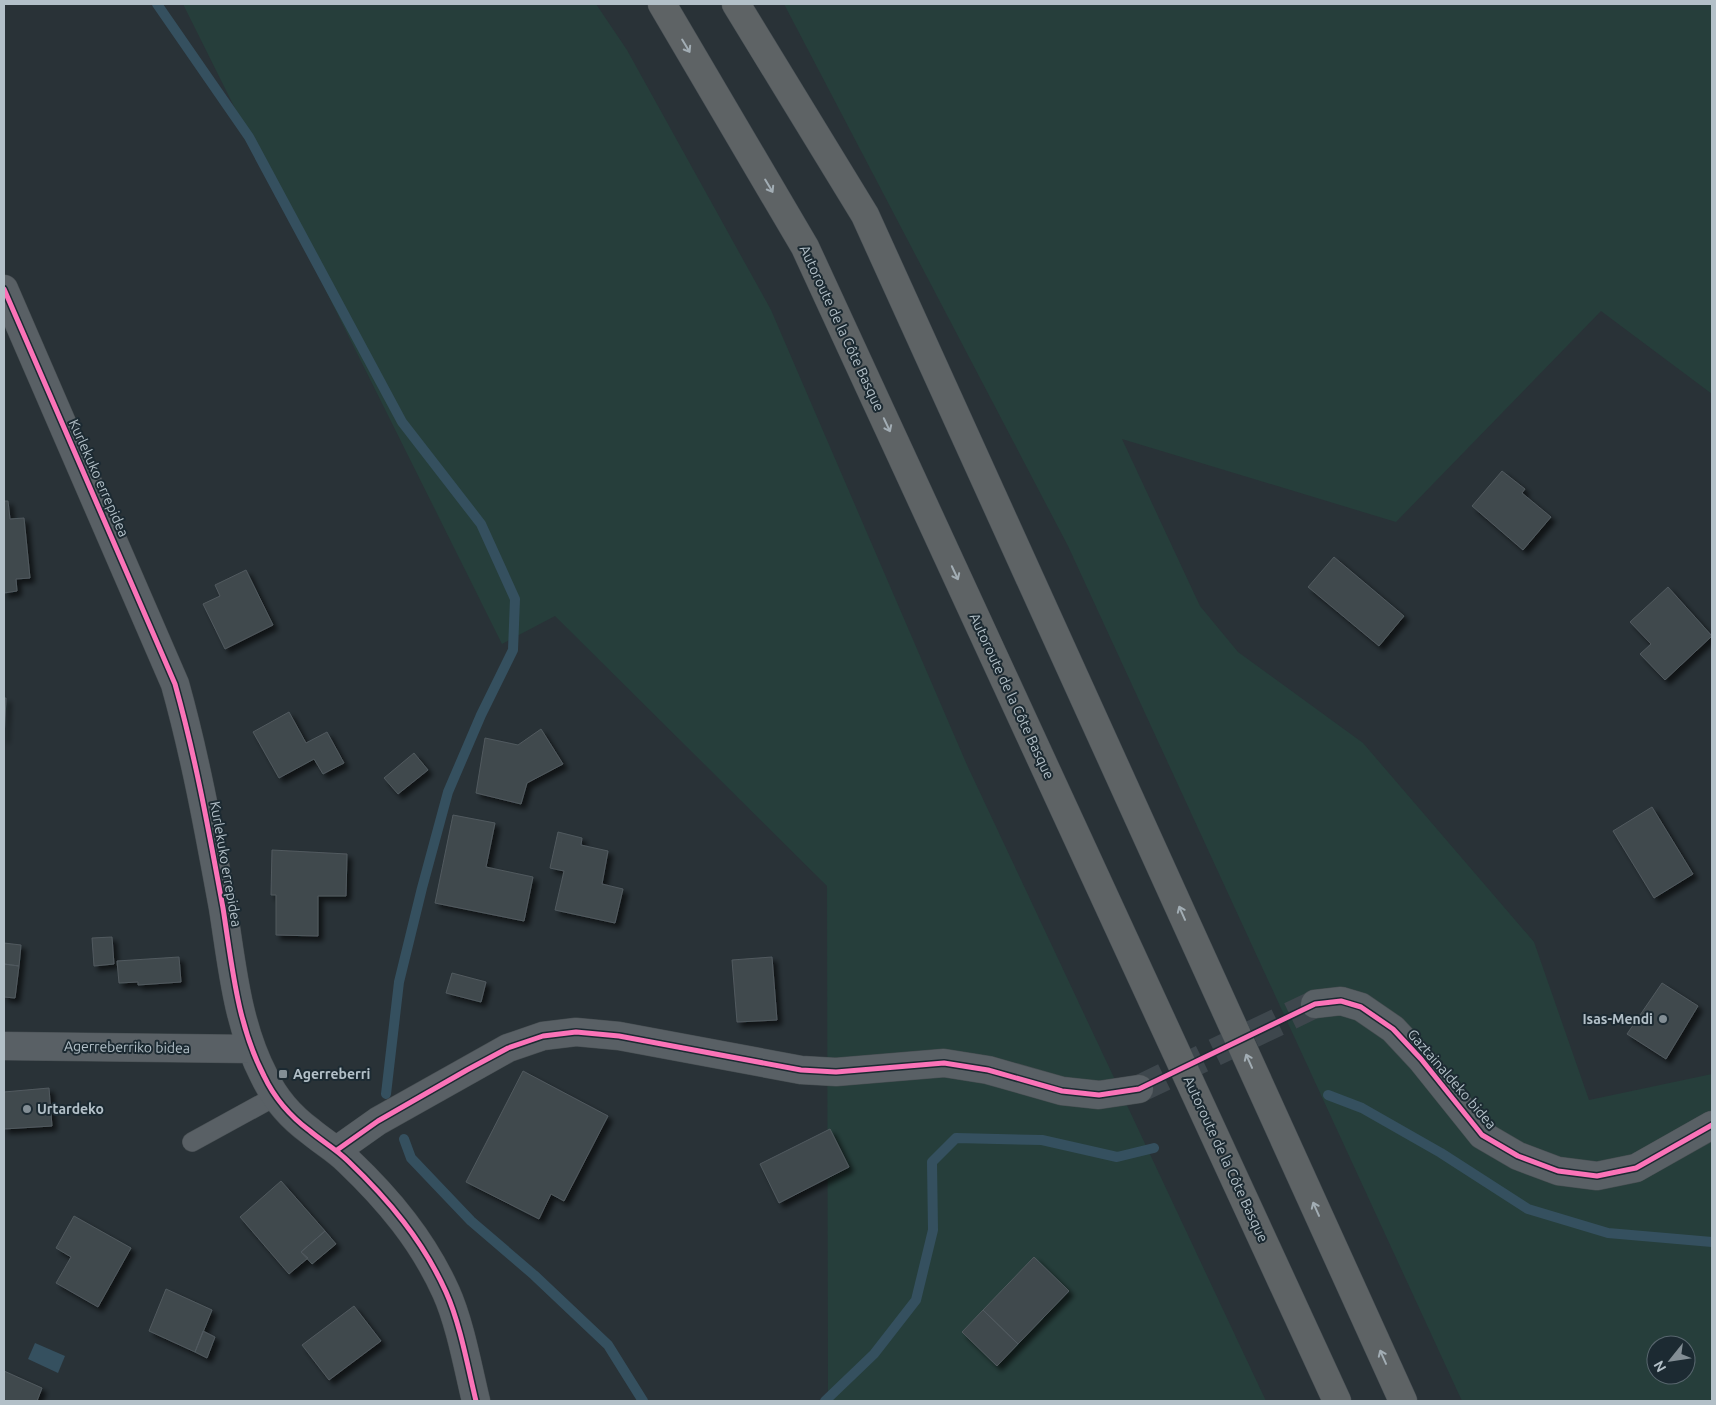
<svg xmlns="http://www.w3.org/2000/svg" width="1716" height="1405" font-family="Ubuntu,sans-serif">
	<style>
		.green { fill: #263e3b; fill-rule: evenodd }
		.water { fill: #35505f }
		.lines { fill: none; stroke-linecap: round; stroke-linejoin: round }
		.stream { stroke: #35505f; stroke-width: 10 }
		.building { fill: #41494d; stroke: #515a5f; filter: url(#shadow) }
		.street-tunnel { stroke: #3e474d; stroke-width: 28; stroke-dasharray: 28 14; stroke-linecap: butt }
		.lane-casing { stroke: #474e52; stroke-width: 20 }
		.street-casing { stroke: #474e52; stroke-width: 29 }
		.highway-casing { stroke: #464e53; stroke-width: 29 }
		.lane { stroke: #596065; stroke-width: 19 }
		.street { stroke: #596065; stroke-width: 28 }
		.highway { stroke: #5e6365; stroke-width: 28 }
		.cycleway-casing { stroke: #1c2a32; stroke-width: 8 }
		.cycleway { stroke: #fb73b8; stroke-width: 5 }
		.oneway { stroke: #a2adb4 }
		.poi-dot { fill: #838e95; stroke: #1c2a32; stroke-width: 2 }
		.labels { text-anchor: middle; stroke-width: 4; stroke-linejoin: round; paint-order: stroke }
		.street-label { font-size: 14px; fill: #b3c0c8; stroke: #1c2a32 }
		.poi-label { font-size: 14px; font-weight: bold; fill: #b3c0c8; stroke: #1c2a32; text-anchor: start }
	</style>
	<defs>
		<filter id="shadow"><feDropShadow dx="4.5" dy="4.5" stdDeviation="2.5" flood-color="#0009"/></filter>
	</defs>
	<rect width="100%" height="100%" fill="#293237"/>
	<!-- green -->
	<path class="green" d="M183,4H596L627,50L771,310L967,765L1266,1401H828L827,886L555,616L502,644Z
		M784,4H1712V394L1601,311L1396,522L1122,439L1200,606L1238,652L1363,743L1534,942L1589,1100L1712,1074V1401H1462L1068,546ZM1656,1345H1686V1375H1656Z"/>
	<!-- water -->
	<path class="water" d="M35,1343L65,1356L58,1373L28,1359Z"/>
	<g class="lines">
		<!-- stream -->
		<path class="stream" d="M157,4L249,137L402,422L481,524L515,599L513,650L481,715L448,792L422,888L399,982L386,1094
			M1328,1095L1362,1108L1441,1153L1528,1209L1608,1233L1712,1242
			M404,1139L411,1158L471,1221L534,1275L608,1345L643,1401
			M825,1401L874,1354L916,1300L933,1230L932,1162L956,1138L1042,1140L1117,1157L1154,1148"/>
	</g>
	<!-- building -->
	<path class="building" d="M1502,471L1525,489L1522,493L1551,517L1523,550L1472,506Z
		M4,501H8L10,519L24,518L30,578L16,579L17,591L4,593Z
		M1334,557L1404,616L1379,646L1308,587Z
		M246,570L273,625L225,649L203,604L220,596L215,585Z
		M1668,587L1712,636L1665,680L1640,654L1651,644L1630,622Z
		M4,698H6L4,739Z
		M289,712L306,743L327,732L344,763L323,774L314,759L279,778L253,732Z
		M541,729L563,764L527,783L521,804L476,793L485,738L518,745Z
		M414,753L428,770L398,794L384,778Z
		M1652,807L1693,874L1654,898L1613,831Z
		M453,815L495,823L486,867L533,877L524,921L435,903Z
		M558,832L582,838L581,845L608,851L602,884L623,889L615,923L555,910L564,871L550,868Z
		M272,850L347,854L346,896H318V936L276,935V895H271Z
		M112,937L114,964L94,966L92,938Z
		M4,943L21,945L19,966L4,964Z
		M179,957L181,982L138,985V982L119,983L117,961Z
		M772,957L777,1020L737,1022L732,960Z
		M4,964L19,966L15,998L4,997Z
		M452,973L486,982L481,1002L446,993Z
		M1662,983L1698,1006L1666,1059L1627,1034Z
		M523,1071L608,1116L564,1201L551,1194L539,1219L466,1182Z
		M49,1088L52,1126L4,1129V1092Z
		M830,1129L849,1167L779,1203L760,1164Z
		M281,1181L325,1231L301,1252L308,1258L289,1274L240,1217Z
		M74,1216L131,1248L98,1307L56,1283L71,1257L56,1248Z
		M325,1231L336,1244L312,1264L301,1252Z
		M1034,1257L1069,1291L1018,1344L983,1310Z
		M166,1289L212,1310L195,1352L149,1331Z
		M354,1306L381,1341L329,1380L302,1345Z
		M983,1310L1018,1344L997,1366L962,1332Z
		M203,1331L215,1337L207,1358L195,1352Z
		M4,1371L42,1388L37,1401H4Z"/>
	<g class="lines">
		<!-- street-tunnel -->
		<path class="street-tunnel" d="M1139,1089L1315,1004"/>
		<!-- lane casing -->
		<g class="lane-casing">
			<path id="lane" d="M192,1142L276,1096"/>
		</g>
		<!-- street casing -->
		<g class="street-casing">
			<path id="street" d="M4,289L175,684C196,759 209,832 223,908C232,965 237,1024 264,1076C274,1097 291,1117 310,1131C323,1142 336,1149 348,1161C389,1200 423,1241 446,1292C460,1323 468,1368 476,1401
				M1315,1004L1341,1001L1361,1007L1393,1029L1421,1059L1482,1135L1518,1156L1558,1171L1597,1176L1636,1168L1712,1125
				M4,1046L251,1049
				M337,1150L378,1121L508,1048L543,1036L576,1032L619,1036L801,1070L836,1072L944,1063L988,1070L1062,1091L1099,1095L1139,1089"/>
		</g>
		<!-- highway casing -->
		<g class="highway-casing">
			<path id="highway" d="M662,4L805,247L1337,1401
				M736,4L865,215L1403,1401"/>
		</g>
		<!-- lane -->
		<use href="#lane" class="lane"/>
		<!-- street -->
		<use href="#street" class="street"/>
		<!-- highway -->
		<use href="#highway" class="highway"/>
		<!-- cycleway casing -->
		<g class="cycleway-casing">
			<path id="cycleway" d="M4,289L175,684C196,759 209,832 223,908C232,965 237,1024 264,1076C274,1097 291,1117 310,1131C323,1142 336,1149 348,1161C389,1200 423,1241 446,1292C460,1323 468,1368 476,1401
				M337,1150L378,1121L467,1070L508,1048L543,1036L576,1032L619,1036L801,1070L836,1072L944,1063L988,1070L1062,1091L1099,1095L1139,1089L1315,1004L1341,1001L1361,1007L1393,1029L1421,1059L1482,1135L1518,1156L1558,1171L1597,1176L1636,1168L1712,1125"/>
		</g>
		<!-- cycleway -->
		<use href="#cycleway" class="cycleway"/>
	</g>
	<!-- one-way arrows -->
	<defs><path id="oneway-shaft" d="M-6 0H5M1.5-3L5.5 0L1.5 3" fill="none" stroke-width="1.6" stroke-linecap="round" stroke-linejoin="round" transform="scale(1.25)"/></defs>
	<g class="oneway">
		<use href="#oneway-shaft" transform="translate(686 46) rotate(59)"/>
		<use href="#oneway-shaft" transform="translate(769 186) rotate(59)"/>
		<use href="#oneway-shaft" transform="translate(887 425) rotate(65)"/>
		<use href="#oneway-shaft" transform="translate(955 573) rotate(65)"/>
		<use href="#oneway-shaft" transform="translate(1182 913) rotate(-114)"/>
		<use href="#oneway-shaft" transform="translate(1249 1061) rotate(-114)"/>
		<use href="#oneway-shaft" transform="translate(1316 1209) rotate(-114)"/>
		<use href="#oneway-shaft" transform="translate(1383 1357) rotate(-114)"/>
	</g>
	<!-- markers -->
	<g class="poi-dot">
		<circle cx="1663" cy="1019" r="5"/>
		<rect x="278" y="1069" width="10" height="10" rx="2.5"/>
		<circle cx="27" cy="1109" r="5"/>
	</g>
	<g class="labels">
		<!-- street labels -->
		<g class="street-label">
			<text transform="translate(842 328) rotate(65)" y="5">Autoroute de la Côte Basque</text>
			<text transform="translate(99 478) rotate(66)" y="5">Kurlekuko errepidea</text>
			<text transform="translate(1012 696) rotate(65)" y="5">Autoroute de la Côte Basque</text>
			<text transform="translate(226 864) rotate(80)" y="5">Kurlekuko errepidea</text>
			<text transform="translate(127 1047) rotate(1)" y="5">Agerreberriko bidea</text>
			<text transform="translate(1452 1079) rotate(49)" y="5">Gaztainaldeko bidea</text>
			<text transform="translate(1226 1159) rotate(65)" y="5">Autoroute de la Côte Basque</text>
		</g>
		<!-- poi labels -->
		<g class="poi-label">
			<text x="1653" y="1024" text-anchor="end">Isas-Mendi</text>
			<text x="293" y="1079">Agerreberri</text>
			<text x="37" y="1114">Urtardeko</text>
		</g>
	</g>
	<!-- border -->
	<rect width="1716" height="1405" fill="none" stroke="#b3c0c8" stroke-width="10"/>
	<!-- north arrow -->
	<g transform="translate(1671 1360) rotate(240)"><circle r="24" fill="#1c2a32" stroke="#58666e"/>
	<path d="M0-4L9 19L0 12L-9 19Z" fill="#838e95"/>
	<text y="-8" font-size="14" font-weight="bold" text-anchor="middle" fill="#b3c0c8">N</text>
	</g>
</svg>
